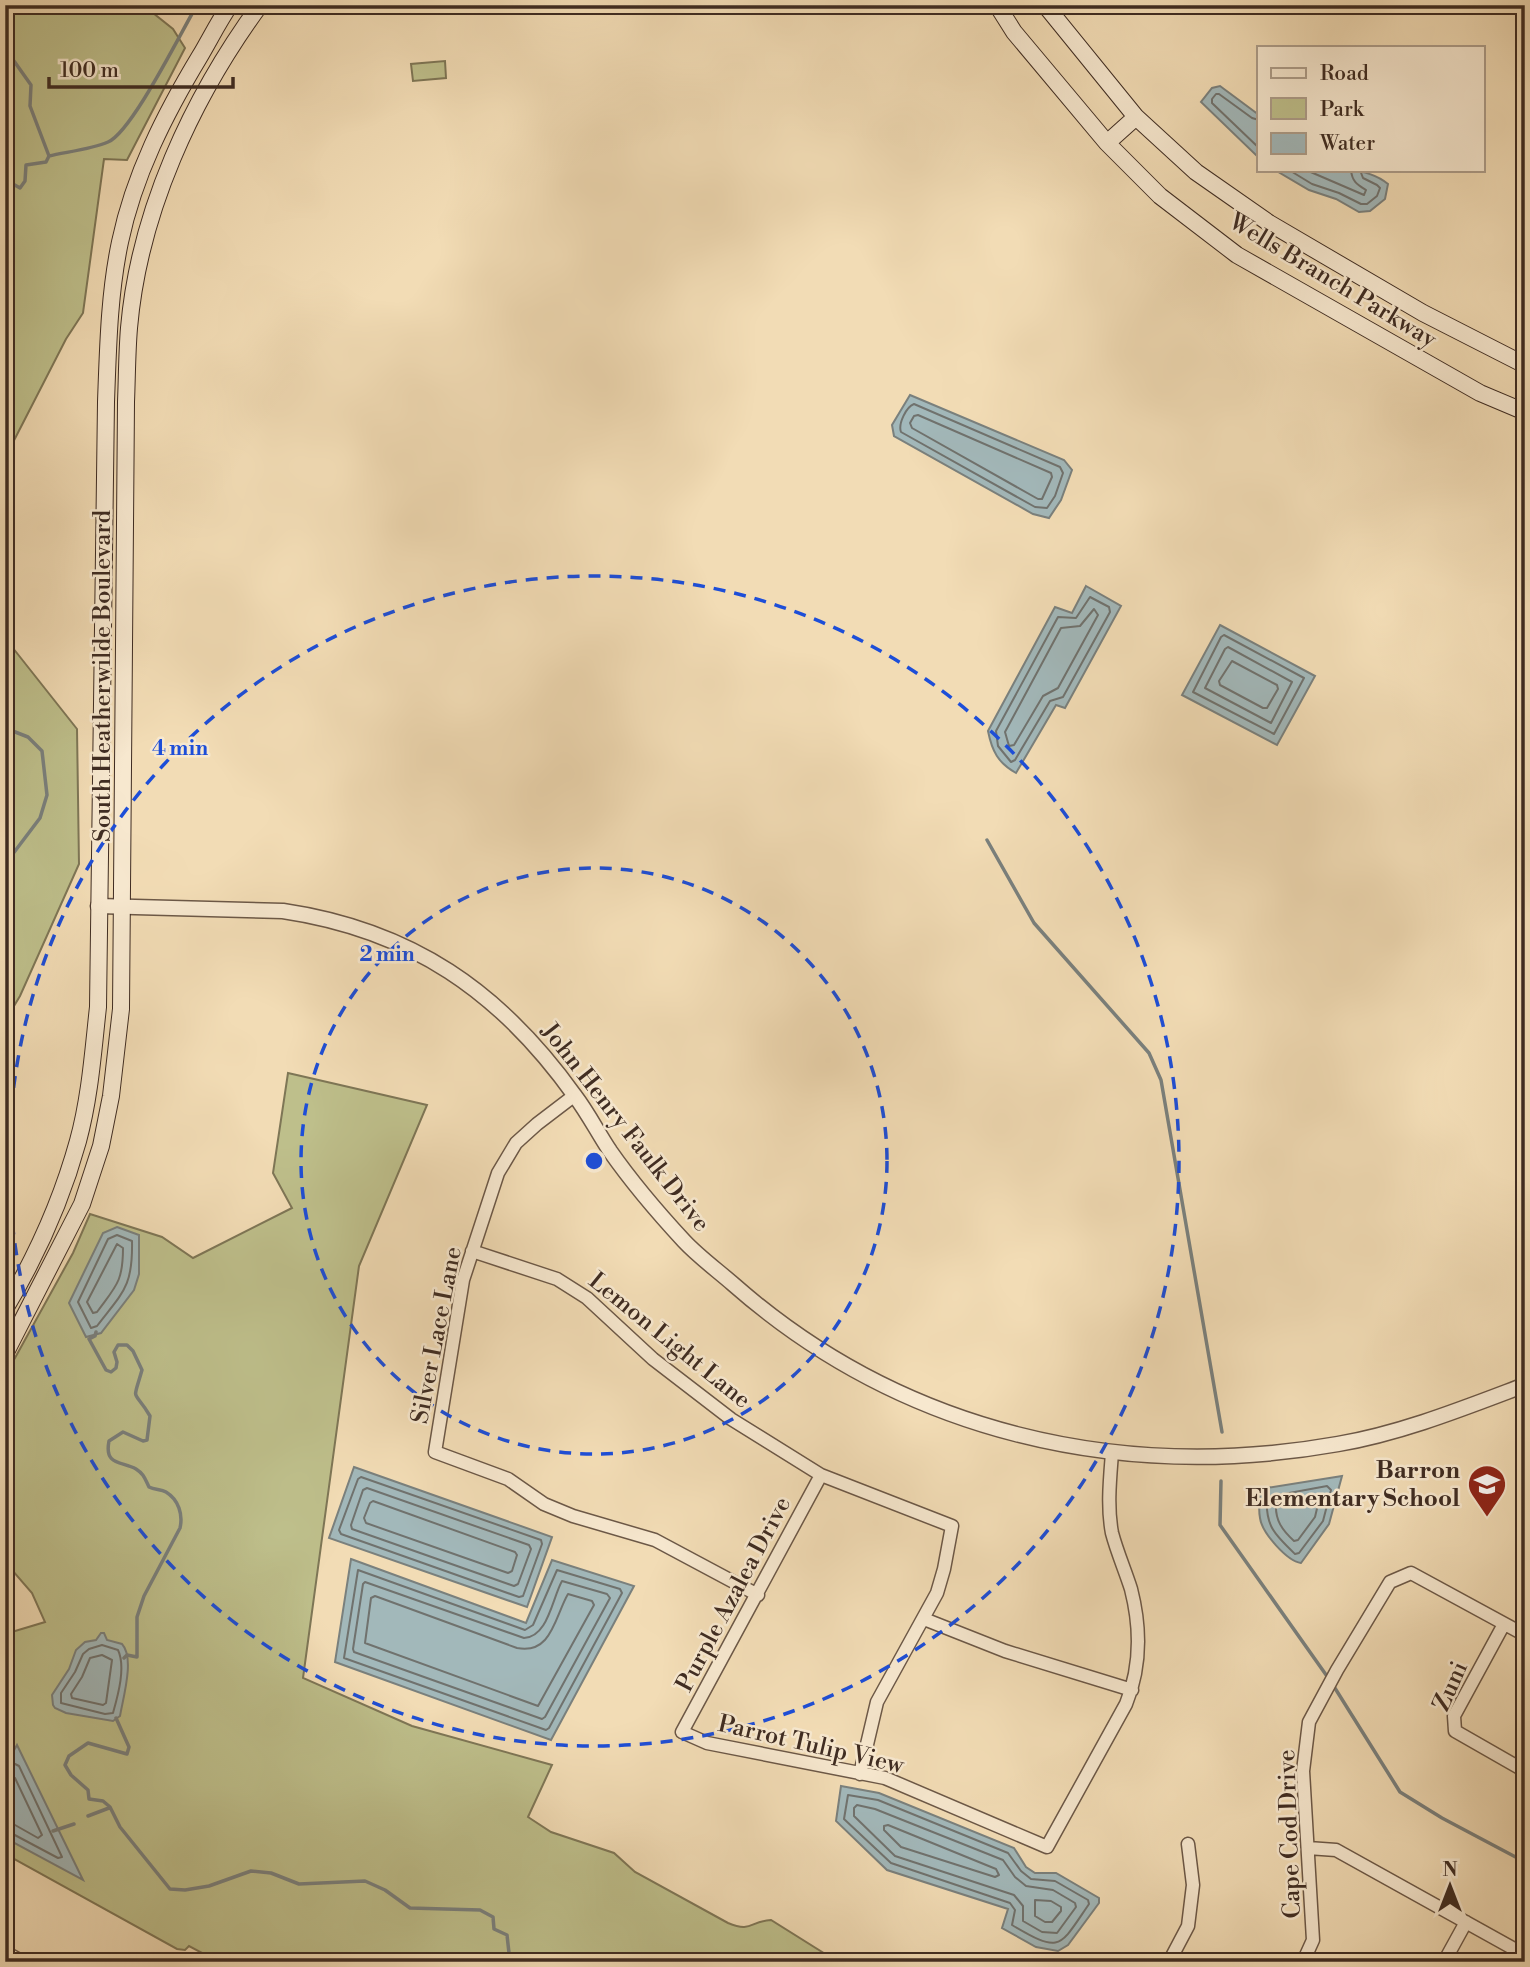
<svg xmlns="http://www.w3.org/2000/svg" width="1530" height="1967" font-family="'Libre Bodoni',serif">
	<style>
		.green { fill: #bebf8b; stroke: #7e7656; stroke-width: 2 }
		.water { fill: #a2b8ba; stroke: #7a807d; stroke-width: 2 }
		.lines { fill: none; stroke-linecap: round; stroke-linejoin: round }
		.shore { stroke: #70726e; stroke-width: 2 }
		.stream { stroke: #7a807d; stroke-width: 3.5 }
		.minor-casing { stroke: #6c5847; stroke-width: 15 }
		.tertiary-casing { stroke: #6c5847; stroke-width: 17 }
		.secondary-casing { stroke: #3f2c22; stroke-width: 18 }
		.minor { stroke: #f7e8cf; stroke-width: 12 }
		.tertiary { stroke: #f7e8cf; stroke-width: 14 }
		.secondary { stroke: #f7e8cf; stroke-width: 16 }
		.ring { fill: none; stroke: #1d4ed8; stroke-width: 3.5; stroke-dasharray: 12 9 }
		.labels { text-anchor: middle; stroke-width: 5; stroke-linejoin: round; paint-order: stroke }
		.street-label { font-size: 24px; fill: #3f2c22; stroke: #f7e8cf }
		.poi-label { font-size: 24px; font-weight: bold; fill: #3f2c22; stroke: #f7e8cf; text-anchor: end }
		.centre { fill: #1d4ed8; stroke: #f7e8cf; stroke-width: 3.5 }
		.ring-label { font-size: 21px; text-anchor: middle; font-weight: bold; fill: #1d4ed8; stroke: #f7e8cf; stroke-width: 5; stroke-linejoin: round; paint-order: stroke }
	</style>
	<rect width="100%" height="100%" fill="#f2dcb5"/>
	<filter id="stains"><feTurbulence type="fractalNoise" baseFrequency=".00286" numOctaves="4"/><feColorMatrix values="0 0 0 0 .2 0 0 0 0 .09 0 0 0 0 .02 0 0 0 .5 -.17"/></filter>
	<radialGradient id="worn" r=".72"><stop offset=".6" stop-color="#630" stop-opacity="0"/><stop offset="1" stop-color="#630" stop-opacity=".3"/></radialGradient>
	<!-- green -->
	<path class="green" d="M5,5H143L173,29L185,48L127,160L104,159L83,313L66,339L5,458Z
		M445,61L446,78L413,81L411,64Z
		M5,638L77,729L79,864L20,996L5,1021Z
		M288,1073L427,1105L359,1266L303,1678L412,1726L552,1765L528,1817L551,1832L614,1853L635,1872L728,1923C752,1933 750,1921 771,1920L838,1962H208V1956L189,1946L185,1950L177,1949L5,1854V1743L8,1734L5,1719V1634L45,1622L32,1593L5,1562V1376L73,1253L90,1214L162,1237L193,1258L292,1208L273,1173Z"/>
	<!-- water -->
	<path class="water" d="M1220,86L1259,115V158L1201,102L1212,88Z
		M1275,170C1309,170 1361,161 1388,184L1385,199L1370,211L1359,212L1336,199L1309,190Z
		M910,395L1064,460L1072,470L1061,500L1049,518L1033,514L894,436L892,425Z
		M1086,586L1121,606L1065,708L1056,705L1016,773C998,763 992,751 988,731L1055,607L1072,613Z
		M1220,625L1315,676L1277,745L1182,695Z
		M117,1227L139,1235V1274L134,1290L101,1333L86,1337L69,1303L103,1233Z
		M354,1467L552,1537L527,1607L329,1538Z
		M1342,1476L1329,1524L1301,1563C1287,1561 1262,1533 1260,1518C1258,1509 1260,1498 1260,1489Z
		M351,1559L526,1623L552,1560L634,1586L551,1740L335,1662Z
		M101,1633H104L107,1640L122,1644C135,1658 123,1698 120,1716L113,1721L66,1713L55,1708L53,1705L52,1695L69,1669L76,1650L85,1642L96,1640Z
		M17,1745L83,1880L5,1838V1766Z
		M841,1786L879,1793L1014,1848L1026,1867L1035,1873H1056L1099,1898V1903L1068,1945L1058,1951L1036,1947L1002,1928L1008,1909L887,1870L836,1821Z"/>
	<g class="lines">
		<!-- shore -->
		<path class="shore" d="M1259,120L1252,118L1219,94H1216L1212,99V103L1259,148
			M1289,170L1312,184L1339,193L1361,204H1367L1377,196L1380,188L1377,185L1363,178L1360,170
			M1306,170L1364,195L1366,190C1358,185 1352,182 1351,170
			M914,404L1060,467L1063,473L1055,496L1047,508L1035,507L901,432C898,424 906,407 914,404Z
			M918,415L1051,473L1052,477L1042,499H1038L912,428L910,423L914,416Z
			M1090,597L1109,607L1110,612L1063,697L1050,701L1015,760L1011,762L998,746L996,731L1058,617L1076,618Z
			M1094,609L1098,615L1058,688L1043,696L1014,745L1009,746L1005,732L1061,628L1080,626Z
			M1224,635L1304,678L1274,734L1193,692L1221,637Z
			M1228,647L1292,682L1271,723L1205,688L1225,649Z
			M1232,661L1277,685L1278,689L1267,708H1263L1220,685L1219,681Z
			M117,1235L132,1241C133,1287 123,1292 97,1326L91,1328L78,1302L108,1239Z
			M117,1244L123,1248C123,1282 116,1286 97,1312L93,1313L87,1302Z
			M361,1477L541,1540L542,1544L523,1596L519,1597L341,1534L339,1530L358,1479Z
			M1327,1486L1331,1490L1323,1521L1299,1553L1295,1554C1275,1535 1265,1526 1267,1497Z
			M367,1488L529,1545L531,1549L518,1584L514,1586L352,1529L351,1525L363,1490Z
			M1316,1496L1319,1500L1315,1517L1298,1540L1294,1541C1282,1530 1275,1520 1276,1504Z
			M373,1501L515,1552L517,1555L512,1571L508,1573L366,1523L364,1518L370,1503Z
			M358,1570L525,1630L533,1625L557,1570L620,1589L622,1593L549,1728L546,1730L344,1658Z
			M365,1582L524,1638C548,1637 552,1599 562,1581L607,1594L610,1598L545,1717L542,1719L354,1652L353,1649L363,1584Z
			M568,1594L592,1601L594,1605L538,1706L365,1643L371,1598L375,1596L517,1648C552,1655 555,1616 568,1594Z
			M102,1645L118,1650C126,1667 118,1695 113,1713L105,1714L61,1703V1693L75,1672L83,1654L89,1649Z
			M102,1655L112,1660L106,1703L103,1705L72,1698L71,1694L82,1677L90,1658Z
			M5,1768L15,1764L19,1766L62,1857L58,1858L11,1833L5,1832
			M5,1776L15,1778L42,1835L38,1838L15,1825L5,1824
			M848,1795L878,1800L1008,1853L1021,1871L1031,1879L1055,1881L1088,1900L1089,1904C1059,1948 1061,1954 1012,1925L1015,1910L1010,1903L891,1863L844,1819Z
			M857,1805L875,1809L1003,1860L1015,1877L1026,1886L1053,1890L1075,1903L1076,1907L1057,1933L1042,1932L1023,1921V1906L1014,1895L895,1856L854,1816V1808Z
			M888,1825L996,1869L999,1875L995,1877L901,1847L884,1830V1826Z
			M1035,1900L1051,1901L1061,1907V1911L1052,1922H1045L1035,1916Z"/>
		<!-- stream -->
		<path class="stream" d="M5,59L14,61L31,85L30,106L49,156L46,162L26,165L25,181L20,188L13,184L10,173L5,180
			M49,156C66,152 92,149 108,142C132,132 181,32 197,5
			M5,191L7,209L5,213
			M5,728L28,737L42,751L47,795L40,818L9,859L5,860
			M987,840L1034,923L1149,1053L1161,1080L1222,1432
			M5,1232L13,1236
			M96,1332L95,1336L89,1339L106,1370L111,1372L116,1368L117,1362L114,1352L118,1345H127L133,1351L142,1370C132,1405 133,1387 150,1416L147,1440L143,1441L123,1432L109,1441C104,1466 122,1461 136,1469C144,1474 145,1479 149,1487C155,1490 161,1489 166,1492C179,1500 183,1515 180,1528L144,1596L137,1617V1657L127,1655L124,1658
			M1221,1481L1220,1525L1329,1679
			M1333,1685L1400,1792L1442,1818L1525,1862
			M116,1718L129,1747L127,1754L88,1743L69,1756L65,1765L71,1775L88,1790L89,1799L103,1801L110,1807L120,1827L170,1889L185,1890L209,1886L251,1871L271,1873L299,1884L365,1881L385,1890L410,1908L480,1910L493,1917L494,1929L507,1935L509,1953L507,1962
			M88,1816L109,1808
			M53,1831L74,1824"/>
		<!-- minor casing -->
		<g class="minor-casing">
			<path id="minor" d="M575,1095L537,1124L516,1143L498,1173L463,1280L435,1452L508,1479L544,1504L573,1516L655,1540L758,1595
				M472,1251L557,1279L587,1298L653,1359L731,1419L821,1475L952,1526L944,1569L937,1593L877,1702L860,1774
				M821,1475L682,1732L707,1743L885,1778L1047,1847L1126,1704C1141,1667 1141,1628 1131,1589C1125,1570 1117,1552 1112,1533C1107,1507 1110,1479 1112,1453
				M924,1619L1005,1651L1132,1690
				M1504,1624L1454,1716L1455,1731L1525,1771
				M1308,1848L1336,1850L1525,1955
				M5,1952L23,1962
				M1169,1962L1188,1926L1193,1885L1188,1844
				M1303,1962L1313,1940L1303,1771L1309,1722L1337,1670L1390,1582L1411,1573L1525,1635
				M1444,1962L1466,1922"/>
		</g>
		<!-- tertiary casing -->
		<g class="tertiary-casing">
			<path id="tertiary" d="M98,906L283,911C411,930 500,991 575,1096C588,1113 598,1133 610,1151C631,1181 659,1214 684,1241C699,1257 717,1270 733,1284C901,1432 1119,1483 1338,1444C1402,1433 1464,1408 1525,1385"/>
		</g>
		<!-- secondary casing -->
		<g class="secondary-casing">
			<path id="secondary" d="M997,5L1014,32L1107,143L1160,196L1237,255L1480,393L1525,412
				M1045,5L1136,117L1196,172L1269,223L1423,313L1525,365
				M1107,143L1136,117
				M5,1309C36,1257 62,1199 78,1141C90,1097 93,1052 98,1007L106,402C108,348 109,294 120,242C134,175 165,114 200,56C210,39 219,21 230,5
				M5,1354L82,1204L101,1146L111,1096L121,1009L126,402C127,377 127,352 129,328C139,212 192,98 260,5"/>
		</g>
		<!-- minor -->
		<use href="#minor" class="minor"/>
		<!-- tertiary -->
		<use href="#tertiary" class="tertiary"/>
		<!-- secondary -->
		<use href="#secondary" class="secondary"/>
	</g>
	<!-- distance rings -->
	<g class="ring">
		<circle cx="594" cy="1161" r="293"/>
		<circle cx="594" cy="1161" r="585"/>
	</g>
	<!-- icons -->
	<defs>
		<g id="school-pin" transform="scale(2.0125)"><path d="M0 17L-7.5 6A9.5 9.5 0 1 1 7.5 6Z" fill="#8f2418" stroke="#f7e8cf"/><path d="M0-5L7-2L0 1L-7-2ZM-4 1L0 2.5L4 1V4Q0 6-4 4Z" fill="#fff"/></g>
	</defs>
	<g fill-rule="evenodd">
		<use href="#school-pin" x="1487" y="1484"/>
	</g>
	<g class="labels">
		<!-- street labels -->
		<g class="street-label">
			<text transform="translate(1333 280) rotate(31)" y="8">Wells Branch Parkway</text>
			<text transform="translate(102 676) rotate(-90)" y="8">South Heatherwilde Boulevard</text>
			<text transform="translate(626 1127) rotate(52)" y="8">John Henry Faulk Drive</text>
			<text transform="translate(436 1335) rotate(-79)" y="8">Silver Lace Lane</text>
			<text transform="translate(670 1340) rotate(39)" y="8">Lemon Light Lane</text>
			<text transform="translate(733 1594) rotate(-62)" y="8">Purple Azalea Drive</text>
			<text transform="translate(1450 1686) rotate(-66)" y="8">Zuni</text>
			<text transform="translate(811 1744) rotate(13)" y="8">Parrot Tulip View</text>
			<text transform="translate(1289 1834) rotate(-92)" y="8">Cape Cod Drive</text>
		</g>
		<!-- poi labels -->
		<g class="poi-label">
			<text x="1460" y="1478">Barron<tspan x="1460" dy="28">Elementary School</tspan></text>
		</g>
	</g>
	<circle cx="594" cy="1161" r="10" class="centre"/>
	<g class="ring-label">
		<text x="180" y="755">4 min</text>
		<text x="387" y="961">2 min</text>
	</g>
	<!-- margin -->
	<rect width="1530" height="1967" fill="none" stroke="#f2dcb5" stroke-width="28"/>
	<rect x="7" y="7" width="1516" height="1953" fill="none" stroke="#3f2c22" stroke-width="3.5"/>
	<rect x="14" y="14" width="1502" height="1939" fill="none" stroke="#3f2c22" stroke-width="2"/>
	<!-- legend -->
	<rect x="1257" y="46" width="228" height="126" fill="#f7e8cf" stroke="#ad9d8a" stroke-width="2"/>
	<rect x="1271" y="68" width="35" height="10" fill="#f7e8cf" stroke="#ad9d8a" stroke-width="2"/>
	<text x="1320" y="80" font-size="21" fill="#3f2c22">Road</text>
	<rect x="1271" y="98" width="35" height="21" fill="#bebf8b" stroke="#ad9d8a" stroke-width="2"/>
	<text x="1320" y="116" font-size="21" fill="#3f2c22">Park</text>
	<rect x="1271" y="133" width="35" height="21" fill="#a2b8ba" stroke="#ad9d8a" stroke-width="2"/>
	<text x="1320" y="150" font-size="21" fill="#3f2c22">Water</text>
	<!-- north arrow -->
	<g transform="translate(1450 1886)" stroke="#f7e8cf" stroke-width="5" paint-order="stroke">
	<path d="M0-5L12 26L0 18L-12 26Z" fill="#3f2c22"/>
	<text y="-10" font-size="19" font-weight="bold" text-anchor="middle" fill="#3f2c22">N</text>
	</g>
	<!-- scale -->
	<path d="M49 77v10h184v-10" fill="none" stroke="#3f2c22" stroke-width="3.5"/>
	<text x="60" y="77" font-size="21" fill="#3f2c22" stroke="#f7e8cf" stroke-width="5" paint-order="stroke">100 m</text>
	<rect width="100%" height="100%" filter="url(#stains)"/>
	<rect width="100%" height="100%" fill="url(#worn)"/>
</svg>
